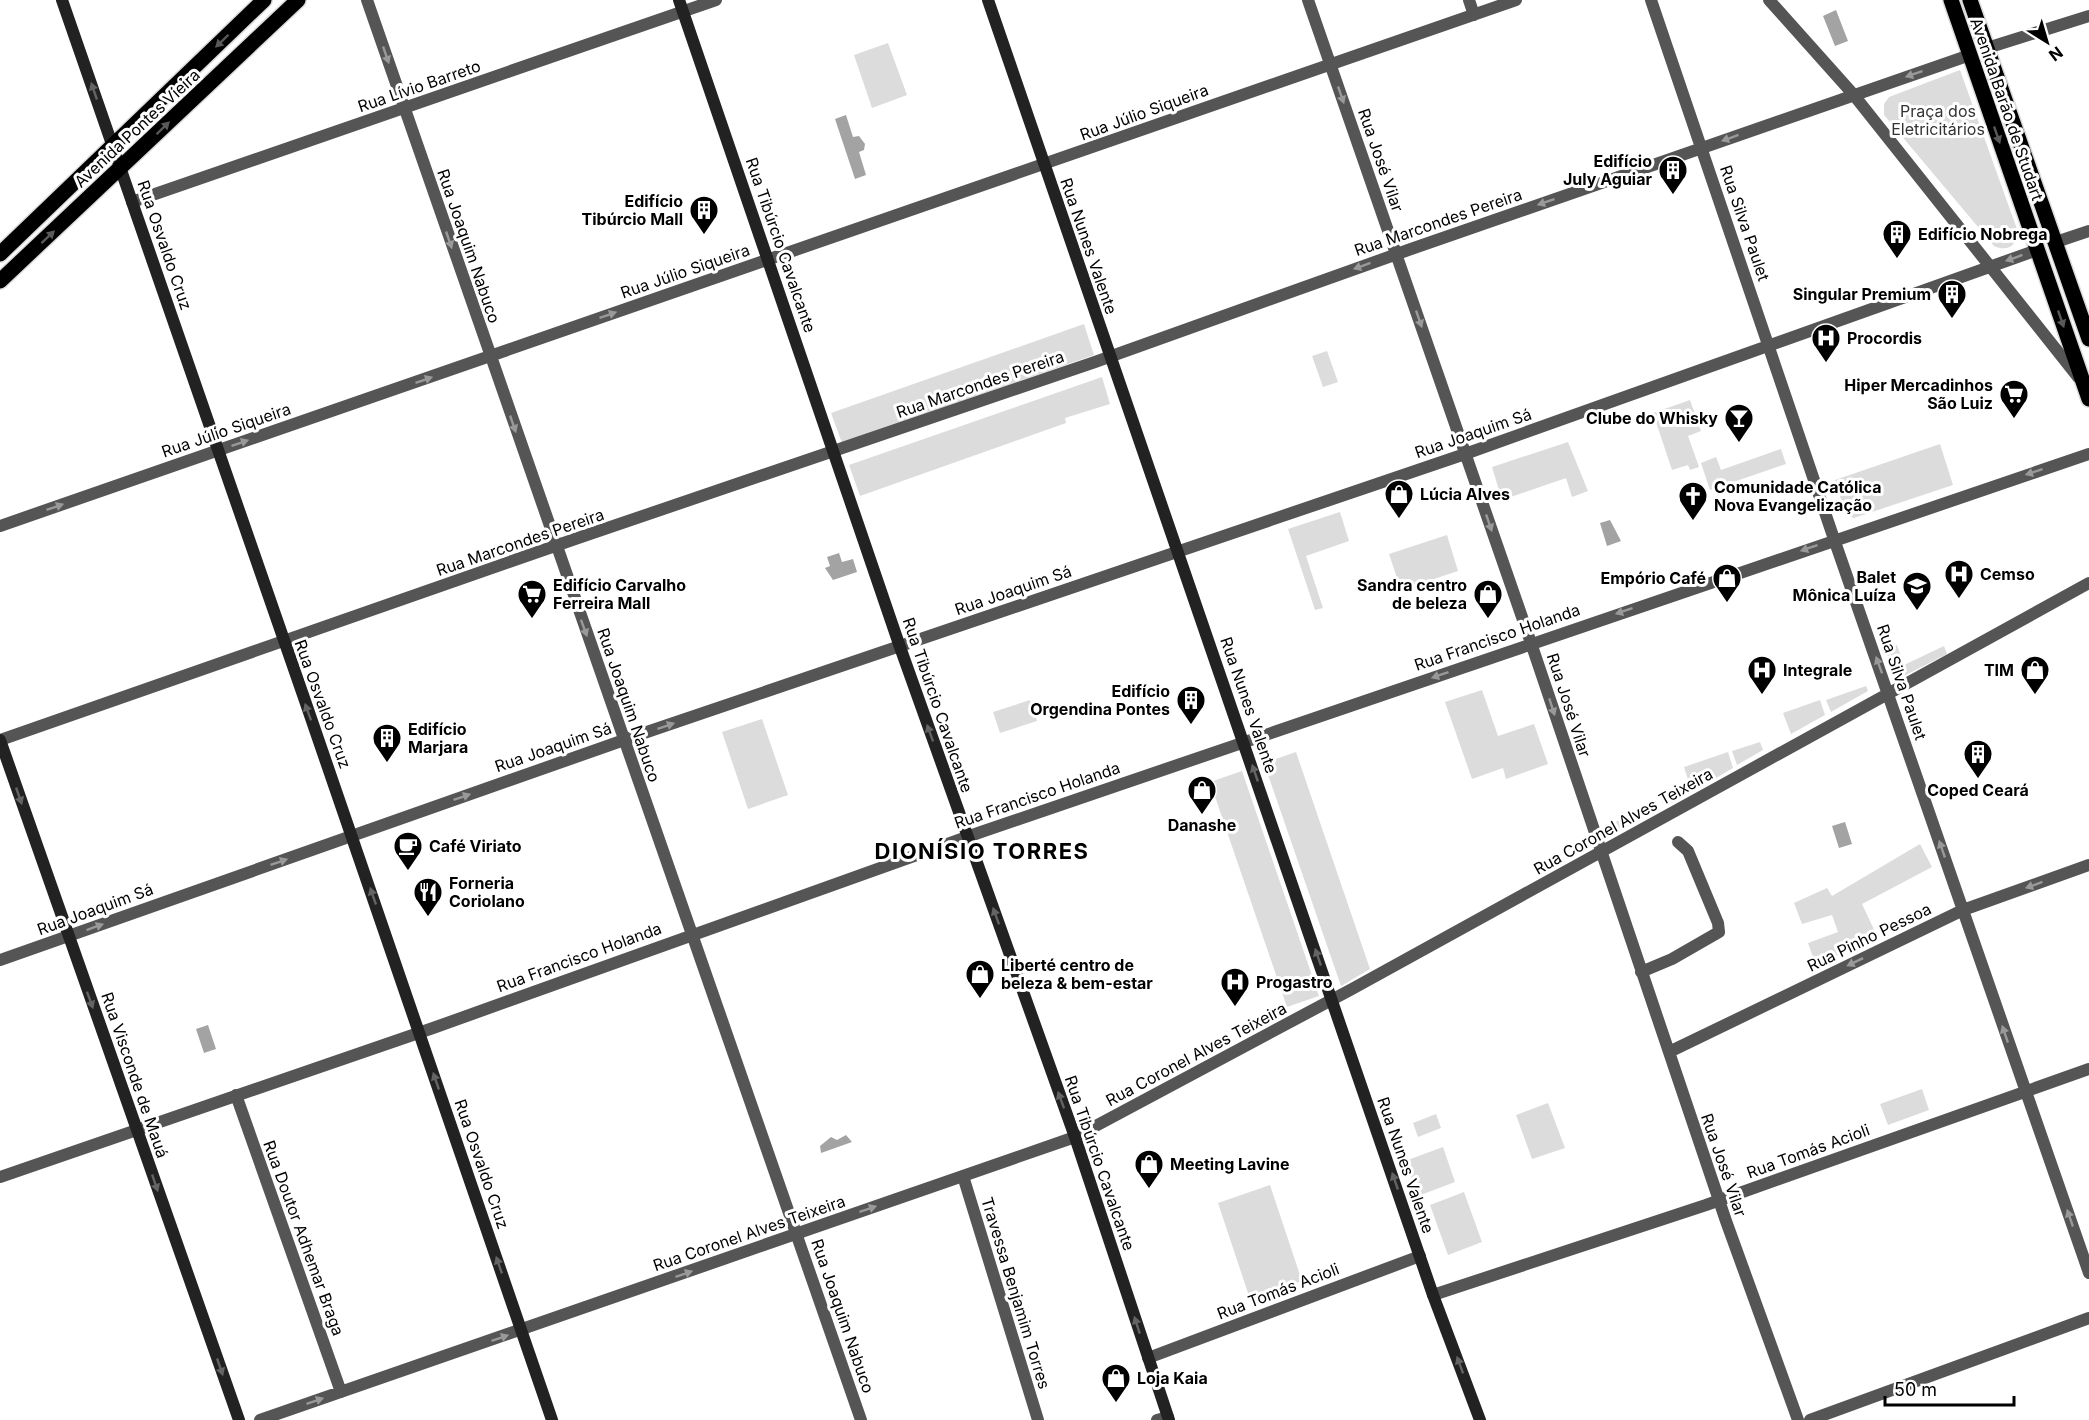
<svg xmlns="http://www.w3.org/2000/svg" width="2089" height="1420" font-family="Inter,sans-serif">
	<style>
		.green { fill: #dcdcdc }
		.water { fill: #a3a3a3 }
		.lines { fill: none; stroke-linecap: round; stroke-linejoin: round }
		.primary-casing { stroke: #dbdbdb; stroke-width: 18 }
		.street { stroke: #555; stroke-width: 12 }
		.secondary { stroke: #222; stroke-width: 12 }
		.primary { stroke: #000; stroke-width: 15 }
		.oneway { fill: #595959 }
		.oneway2 { fill: #999 }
		.oneway3 { fill: #646464 }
		.labels { text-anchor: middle; stroke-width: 6; stroke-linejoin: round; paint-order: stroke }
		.street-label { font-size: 16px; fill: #000; stroke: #fff }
		.park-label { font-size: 16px; fill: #333; stroke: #fff }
		.poi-label { font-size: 16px; font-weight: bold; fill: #000; stroke: #fff; text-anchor: start }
		.district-label { font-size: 22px; font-weight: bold; letter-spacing: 1.5px; fill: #000; stroke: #fff }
	</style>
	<rect width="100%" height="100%" fill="#fff"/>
	<!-- green -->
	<path class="green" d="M888,43L907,95L872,108L854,55Z
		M1960,70L2018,232C2016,246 2008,252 1994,246L1884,115V104L1889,97Z
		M1084,324L1094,355L842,443L831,413Z
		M1327,351L1338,382L1323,387L1312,356Z
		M1102,377L1110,404L1065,418L1066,423L860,496L849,465Z
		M1690,400L1701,431L1688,436L1699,467L1690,470L1688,465L1672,470L1653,413Z
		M1568,442L1588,491L1572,497L1566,478L1502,500L1492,467Z
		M1940,444L1953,485L1854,518L1846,515L1835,480Z
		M1781,449L1786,464L1710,490L1701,463L1716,457L1721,470Z
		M1340,512L1349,541L1306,556L1323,608L1315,610L1288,529Z
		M1447,535L1458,571L1401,590L1389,554Z
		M1897,645L1904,665L1944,646L1947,654L1900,678L1895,675L1885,649Z
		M1866,686L1868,691L1831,712L1826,700Z
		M1482,690L1498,736L1534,724L1548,764L1506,779L1503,768L1472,779L1445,702Z
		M1030,700L1037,721L1000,733L993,712Z
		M1820,700L1825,715L1791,734L1783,713Z
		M762,719L788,795L748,809L722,732Z
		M1760,742L1763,750L1737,765L1732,751Z
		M1296,752L1370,969L1341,986L1264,763Z
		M1728,752L1733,768L1692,792L1684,767Z
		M1242,771L1319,996L1287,1007L1210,782Z
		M1641,813L1643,818L1613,834L1609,824Z
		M1920,844L1932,867L1862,904L1877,936L1816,966L1808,943L1838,932L1832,915L1802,924L1794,903L1827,888L1832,896Z
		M1922,1089L1929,1110L1888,1125L1880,1104Z
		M1548,1103L1565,1148L1532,1159L1516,1115Z
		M1436,1114L1441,1128L1418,1137L1413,1123Z
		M1443,1147L1455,1182L1418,1196L1405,1161Z
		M1270,1185L1302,1281L1250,1299L1218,1203Z
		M1464,1192L1482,1242L1448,1255L1430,1205Z"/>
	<!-- water -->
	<path class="water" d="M1836,10L1848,41L1835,46L1823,16Z
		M846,115L853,137L859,136L865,144L864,150L859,152L866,175L855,179L835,119Z
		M1610,520L1621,541L1607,546L1600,523Z
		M839,553L842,562L853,559L857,572L833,580L825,568L830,566L827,557Z
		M1845,822L1852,844L1839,848L1832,826Z
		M208,1025L216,1049L204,1053L196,1029Z
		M846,1135L852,1142L821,1153L820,1146L831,1137L837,1140Z"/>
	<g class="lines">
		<!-- primary casing -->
		<g class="primary-casing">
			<path id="primary" d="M1951,0L2089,399
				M1970,0L2089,339
				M0,254L264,0
				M0,281L298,0"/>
		</g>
		<!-- street -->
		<path class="street" d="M367,0L861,1420
			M1308,0L1531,643L1726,1221L1798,1420
			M1469,0L1474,15
			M1651,0L1834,539L2089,1273
			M1769,0L1853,94L2078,377
			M1987,48L2089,16
			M132,202L716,0
			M2056,242L2089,231
			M0,526L1516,0
			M0,740L578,538L1095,362L1411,249L1970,55
			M0,960L644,733L1465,454L2037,250
			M1641,972L1672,959L1719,932L1718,923L1688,851L1678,842
			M1669,1052L1963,910L2089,865
			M236,1095L341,1392
			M963,1176L1038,1420
			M0,1177L433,1028L981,832L2089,454
			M1433,1295L1706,1205L2089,1069
			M1148,1358L1420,1256
			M260,1420L1075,1137L1352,989L2089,583
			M1157,1420L1168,1417
			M1810,1420L2089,1318"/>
		<!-- secondary -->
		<path class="secondary" d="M62,0C225,473 392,946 552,1420
			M679,0L900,647L1075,1137L1169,1420
			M988,0L1433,1295L1480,1420
			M0,740L239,1420"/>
		<!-- primary -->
		<use href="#primary" class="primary"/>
	</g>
	<!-- one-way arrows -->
	<defs><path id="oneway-solid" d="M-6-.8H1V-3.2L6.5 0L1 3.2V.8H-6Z" transform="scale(1.5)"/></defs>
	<g class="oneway">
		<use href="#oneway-solid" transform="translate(222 41) rotate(136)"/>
		<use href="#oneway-solid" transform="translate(163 128) rotate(-44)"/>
		<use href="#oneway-solid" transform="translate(1997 135) rotate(71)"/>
		<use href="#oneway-solid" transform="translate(48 237) rotate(-43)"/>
		<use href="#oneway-solid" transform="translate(2061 319) rotate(71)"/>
	</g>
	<g class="oneway2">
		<use href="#oneway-solid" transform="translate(386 55) rotate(71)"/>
		<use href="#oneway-solid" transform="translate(1914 74) rotate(161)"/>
		<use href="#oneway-solid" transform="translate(1341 95) rotate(71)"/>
		<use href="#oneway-solid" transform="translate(1730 138) rotate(160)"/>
		<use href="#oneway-solid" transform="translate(1546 202) rotate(161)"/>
		<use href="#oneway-solid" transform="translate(449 240) rotate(71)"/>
		<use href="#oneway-solid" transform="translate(2014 258) rotate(160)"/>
		<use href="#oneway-solid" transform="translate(1362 266) rotate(160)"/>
		<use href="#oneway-solid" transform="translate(608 315) rotate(-19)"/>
		<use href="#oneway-solid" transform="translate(1419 319) rotate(71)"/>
		<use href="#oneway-solid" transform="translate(424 380) rotate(-19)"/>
		<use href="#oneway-solid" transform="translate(513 424) rotate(71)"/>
		<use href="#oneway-solid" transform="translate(240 443) rotate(-19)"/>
		<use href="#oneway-solid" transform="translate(2034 472) rotate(162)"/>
		<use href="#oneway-solid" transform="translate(55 507) rotate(-19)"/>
		<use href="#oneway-solid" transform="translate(1489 523) rotate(71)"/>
		<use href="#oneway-solid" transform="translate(1809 548) rotate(161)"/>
		<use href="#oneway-solid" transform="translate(1624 611) rotate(161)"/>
		<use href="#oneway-solid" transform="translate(584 628) rotate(70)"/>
		<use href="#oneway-solid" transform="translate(1879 665) rotate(-110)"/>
		<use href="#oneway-solid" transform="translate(1440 675) rotate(161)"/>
		<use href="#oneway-solid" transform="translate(1552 707) rotate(72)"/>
		<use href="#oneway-solid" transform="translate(666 726) rotate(-19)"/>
		<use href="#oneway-solid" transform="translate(462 797) rotate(-19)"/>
		<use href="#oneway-solid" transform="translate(1942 849) rotate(-109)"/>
		<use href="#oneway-solid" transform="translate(279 862) rotate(-19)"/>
		<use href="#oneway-solid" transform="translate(2034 885) rotate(160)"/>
		<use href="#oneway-solid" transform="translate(95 927) rotate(-20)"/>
		<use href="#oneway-solid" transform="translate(1855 962) rotate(154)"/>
		<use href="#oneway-solid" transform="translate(2005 1034) rotate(-109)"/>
		<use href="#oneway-solid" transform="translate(868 1209) rotate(-19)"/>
		<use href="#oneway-solid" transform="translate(2070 1218) rotate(-109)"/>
		<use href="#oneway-solid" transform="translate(684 1274) rotate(-19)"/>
		<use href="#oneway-solid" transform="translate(500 1338) rotate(-19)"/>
		<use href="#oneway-solid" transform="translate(315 1401) rotate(-19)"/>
	</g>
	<g class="oneway3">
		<use href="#oneway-solid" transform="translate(94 91) rotate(-109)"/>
		<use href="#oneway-solid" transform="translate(308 712) rotate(-110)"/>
		<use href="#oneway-solid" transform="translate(930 733) rotate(-110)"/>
		<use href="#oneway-solid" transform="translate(1255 773) rotate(-109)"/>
		<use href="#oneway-solid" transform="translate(19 796) rotate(71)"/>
		<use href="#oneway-solid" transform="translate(373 896) rotate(-109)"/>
		<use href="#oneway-solid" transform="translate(996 916) rotate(-110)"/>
		<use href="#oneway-solid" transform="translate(1318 957) rotate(-109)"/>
		<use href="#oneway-solid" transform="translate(90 1000) rotate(70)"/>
		<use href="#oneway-solid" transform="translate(436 1081) rotate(-109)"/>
		<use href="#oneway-solid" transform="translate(1061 1100) rotate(-110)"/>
		<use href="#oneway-solid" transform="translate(1395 1181) rotate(-109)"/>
		<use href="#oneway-solid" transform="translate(155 1183) rotate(71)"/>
		<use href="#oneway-solid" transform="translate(499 1265) rotate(-109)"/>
		<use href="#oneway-solid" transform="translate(1137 1325) rotate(-108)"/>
		<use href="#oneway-solid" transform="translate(1460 1365) rotate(-110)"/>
		<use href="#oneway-solid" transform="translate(220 1367) rotate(71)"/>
	</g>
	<!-- icons -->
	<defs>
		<g id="building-pin" transform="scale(1.5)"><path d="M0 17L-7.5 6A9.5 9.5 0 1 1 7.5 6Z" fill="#000" stroke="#fff"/><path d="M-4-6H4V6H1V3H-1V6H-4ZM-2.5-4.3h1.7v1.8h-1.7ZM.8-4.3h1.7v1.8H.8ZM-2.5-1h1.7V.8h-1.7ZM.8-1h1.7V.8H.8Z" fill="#fff"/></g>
		<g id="hospital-pin" transform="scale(1.5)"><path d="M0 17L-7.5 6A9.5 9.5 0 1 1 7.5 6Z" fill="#000" stroke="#fff"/><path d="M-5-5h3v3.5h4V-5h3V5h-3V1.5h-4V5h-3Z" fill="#fff"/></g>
		<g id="supermarket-pin" transform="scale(1.5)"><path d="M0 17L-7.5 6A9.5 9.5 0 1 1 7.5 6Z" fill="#000" stroke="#fff"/><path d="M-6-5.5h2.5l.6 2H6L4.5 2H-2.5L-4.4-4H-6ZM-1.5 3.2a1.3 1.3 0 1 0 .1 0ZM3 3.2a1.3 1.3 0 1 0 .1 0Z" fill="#fff"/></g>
		<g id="bar-pin" transform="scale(1.5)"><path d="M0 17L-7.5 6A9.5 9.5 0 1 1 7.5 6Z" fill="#000" stroke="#fff"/><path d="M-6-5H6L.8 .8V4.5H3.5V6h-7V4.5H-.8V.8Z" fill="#fff"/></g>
		<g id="shop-pin" transform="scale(1.5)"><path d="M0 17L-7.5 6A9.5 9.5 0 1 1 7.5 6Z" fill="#000" stroke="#fff"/><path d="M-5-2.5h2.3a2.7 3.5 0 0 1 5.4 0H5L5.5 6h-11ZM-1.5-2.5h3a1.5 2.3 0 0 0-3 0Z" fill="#fff"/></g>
		<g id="church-pin" transform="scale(1.5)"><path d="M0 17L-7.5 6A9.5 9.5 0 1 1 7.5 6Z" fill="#000" stroke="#fff"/><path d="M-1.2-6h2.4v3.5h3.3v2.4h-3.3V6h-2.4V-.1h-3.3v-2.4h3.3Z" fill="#fff"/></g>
		<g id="school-pin" transform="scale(1.5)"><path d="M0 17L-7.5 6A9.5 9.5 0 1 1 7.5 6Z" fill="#000" stroke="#fff"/><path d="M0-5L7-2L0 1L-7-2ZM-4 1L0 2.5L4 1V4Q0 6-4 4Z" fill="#fff"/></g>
		<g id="cafe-pin" transform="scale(1.5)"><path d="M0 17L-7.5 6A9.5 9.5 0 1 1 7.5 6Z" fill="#000" stroke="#fff"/><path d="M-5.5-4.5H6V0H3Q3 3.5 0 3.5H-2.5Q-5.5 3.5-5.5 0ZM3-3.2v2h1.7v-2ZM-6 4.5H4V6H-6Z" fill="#fff"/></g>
		<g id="restaurant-pin" transform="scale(1.5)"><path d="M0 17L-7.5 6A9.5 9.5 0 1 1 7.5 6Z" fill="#000" stroke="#fff"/><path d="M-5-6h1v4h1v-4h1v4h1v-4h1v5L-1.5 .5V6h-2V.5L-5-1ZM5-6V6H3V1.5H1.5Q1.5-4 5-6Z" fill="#fff"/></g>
	</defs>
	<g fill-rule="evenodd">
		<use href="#building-pin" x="1673" y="170"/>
		<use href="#building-pin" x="704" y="210"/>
		<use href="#building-pin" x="1897" y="234"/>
		<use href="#building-pin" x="1952" y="294"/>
		<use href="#hospital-pin" x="1826" y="338"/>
		<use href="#supermarket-pin" x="2014" y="394"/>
		<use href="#bar-pin" x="1739" y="418"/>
		<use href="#shop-pin" x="1399" y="494"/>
		<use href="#church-pin" x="1693" y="496"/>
		<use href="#hospital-pin" x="1959" y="574"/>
		<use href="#shop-pin" x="1727" y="578"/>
		<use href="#school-pin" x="1917" y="586"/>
		<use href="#supermarket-pin" x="532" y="594"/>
		<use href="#shop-pin" x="1488" y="594"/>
		<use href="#hospital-pin" x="1762" y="670"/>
		<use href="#shop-pin" x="2035" y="670"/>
		<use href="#building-pin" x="1191" y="700"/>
		<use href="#building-pin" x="387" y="738"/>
		<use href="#building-pin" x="1978" y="754"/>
		<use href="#shop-pin" x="1202" y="790"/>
		<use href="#cafe-pin" x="408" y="846"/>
		<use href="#restaurant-pin" x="428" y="892"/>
		<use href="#shop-pin" x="980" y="974"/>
		<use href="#hospital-pin" x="1235" y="982"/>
		<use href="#shop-pin" x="1149" y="1164"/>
		<use href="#shop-pin" x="1116" y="1378"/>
	</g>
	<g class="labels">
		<!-- street labels -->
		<g class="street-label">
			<text transform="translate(419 86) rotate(-19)" y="6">Rua Lívio Barreto</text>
			<text transform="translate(2007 109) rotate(71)" y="6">Avenida Barão de Studart</text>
			<text transform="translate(1144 112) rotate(-20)" y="6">Rua Júlio Siqueira</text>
			<text transform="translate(137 128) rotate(-43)" y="6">Avenida Pontes Vieira</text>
			<text transform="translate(1381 160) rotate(71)" y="6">Rua José Vilar</text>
			<text transform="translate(1438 222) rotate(-19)" y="6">Rua Marcondes Pereira</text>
			<text transform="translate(1745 223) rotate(71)" y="6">Rua Silva Paulet</text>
			<text transform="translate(165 245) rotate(71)" y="6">Rua Osvaldo Cruz</text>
			<text transform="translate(781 245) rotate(71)" y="6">Rua Tibúrcio Cavalcante</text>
			<text transform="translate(469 246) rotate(71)" y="6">Rua Joaquim Nabuco</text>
			<text transform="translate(1089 246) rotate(71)" y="6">Rua Nunes Valente</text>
			<text transform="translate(685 271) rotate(-19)" y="6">Rua Júlio Siqueira</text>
			<text transform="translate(980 384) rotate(-19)" y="6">Rua Marcondes Pereira</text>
			<text transform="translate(226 430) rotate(-19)" y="6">Rua Júlio Siqueira</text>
			<text transform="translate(1473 433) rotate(-19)" y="6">Rua Joaquim Sá</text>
			<text transform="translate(520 542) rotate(-19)" y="6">Rua Marcondes Pereira</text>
			<text transform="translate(1013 590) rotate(-19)" y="6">Rua Joaquim Sá</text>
			<text transform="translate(1497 637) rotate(-19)" y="6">Rua Francisco Holanda</text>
			<text transform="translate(1902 682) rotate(71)" y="6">Rua Silva Paulet</text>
			<text transform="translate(323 704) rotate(70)" y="6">Rua Osvaldo Cruz</text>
			<text transform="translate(629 705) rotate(71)" y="6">Rua Joaquim Nabuco</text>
			<text transform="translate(938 705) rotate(71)" y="6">Rua Tibúrcio Cavalcante</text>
			<text transform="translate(1249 705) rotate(71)" y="6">Rua Nunes Valente</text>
			<text transform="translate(1569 705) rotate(72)" y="6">Rua José Vilar</text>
			<text transform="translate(553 747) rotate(-19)" y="6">Rua Joaquim Sá</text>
			<text transform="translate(1037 795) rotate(-19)" y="6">Rua Francisco Holanda</text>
			<text transform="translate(1623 821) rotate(-29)" y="6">Rua Coronel Alves Teixeira</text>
			<text transform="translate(95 909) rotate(-20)" y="6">Rua Joaquim Sá</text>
			<text transform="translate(1869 937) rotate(-26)" y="6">Rua Pinho Pessoa</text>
			<text transform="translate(579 957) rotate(-20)" y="6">Rua Francisco Holanda</text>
			<text transform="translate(1196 1054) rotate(-28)" y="6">Rua Coronel Alves Teixeira</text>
			<text transform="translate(135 1075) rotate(71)" y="6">Rua Visconde de Mauá</text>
			<text transform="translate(1808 1151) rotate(-20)" y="6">Rua Tomás Acioli</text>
			<text transform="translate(1100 1163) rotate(71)" y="6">Rua Tibúrcio Cavalcante</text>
			<text transform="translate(482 1164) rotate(71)" y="6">Rua Osvaldo Cruz</text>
			<text transform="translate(1406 1165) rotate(71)" y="6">Rua Nunes Valente</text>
			<text transform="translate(1724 1165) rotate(71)" y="6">Rua José Vilar</text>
			<text transform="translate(749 1233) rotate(-19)" y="6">Rua Coronel Alves Teixeira</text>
			<text transform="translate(304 1238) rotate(70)" y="6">Rua Doutor Adhemar Braga</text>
			<text transform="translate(1278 1291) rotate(-21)" y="6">Rua Tomás Acioli</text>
			<text transform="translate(1016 1293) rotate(73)" y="6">Travessa Benjamim Torres</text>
			<text transform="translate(843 1316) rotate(71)" y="6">Rua Joaquim Nabuco</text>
		</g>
		<!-- park labels -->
		<g class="park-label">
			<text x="1938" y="117">Praça dos<tspan x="1938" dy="18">Eletricitários</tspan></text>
		</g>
		<!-- poi labels -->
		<g class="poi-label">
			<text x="1652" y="167" text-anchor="end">Edifício<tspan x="1652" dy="18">July Aguiar</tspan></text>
			<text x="683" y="207" text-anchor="end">Edifício<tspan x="683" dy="18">Tibúrcio Mall</tspan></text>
			<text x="1918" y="240">Edifício Nobrega</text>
			<text x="1931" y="300" text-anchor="end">Singular Premium</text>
			<text x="1847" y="344">Procordis</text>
			<text x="1993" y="391" text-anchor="end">Hiper Mercadinhos<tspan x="1993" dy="18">São Luiz</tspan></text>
			<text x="1718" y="424" text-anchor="end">Clube do Whisky</text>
			<text x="1714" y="493">Comunidade Católica<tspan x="1714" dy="18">Nova Evangelização</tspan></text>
			<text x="1420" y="500">Lúcia Alves</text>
			<text x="1980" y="580">Cemso</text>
			<text x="1896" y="583" text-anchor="end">Balet<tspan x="1896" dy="18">Mônica Luíza</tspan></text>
			<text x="1706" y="584" text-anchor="end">Empório Café</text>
			<text x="553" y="591">Edifício Carvalho<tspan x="553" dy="18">Ferreira Mall</tspan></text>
			<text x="1467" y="591" text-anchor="end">Sandra centro<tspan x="1467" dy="18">de beleza</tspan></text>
			<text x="1783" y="676">Integrale</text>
			<text x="2014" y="676" text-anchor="end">TIM</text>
			<text x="1170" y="697" text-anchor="end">Edifício<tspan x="1170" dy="18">Orgendina Pontes</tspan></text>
			<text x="408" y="735">Edifício<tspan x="408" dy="18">Marjara</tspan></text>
			<text x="1978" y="796" text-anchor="middle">Coped Ceará</text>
			<text x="1202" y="831" text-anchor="middle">Danashe</text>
			<text x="429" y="852">Café Viriato</text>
			<text x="449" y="889">Forneria<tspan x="449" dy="18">Coriolano</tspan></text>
			<text x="1001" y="971">Liberté centro de<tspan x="1001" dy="18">beleza &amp; bem-estar</tspan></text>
			<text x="1256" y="988">Progastro</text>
			<text x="1170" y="1170">Meeting Lavine</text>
			<text x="1137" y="1384">Loja Kaia</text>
		</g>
		<!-- district labels -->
		<g class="district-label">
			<text x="982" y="859">DIONÍSIO TORRES</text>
		</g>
	</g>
	<!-- north arrow -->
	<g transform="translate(2047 42) rotate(143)" stroke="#ffffff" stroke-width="4.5" paint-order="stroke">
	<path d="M0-4.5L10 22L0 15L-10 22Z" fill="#000000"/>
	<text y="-9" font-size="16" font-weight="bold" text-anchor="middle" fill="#000000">N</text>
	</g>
	<!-- scale -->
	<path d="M1885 1396v9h129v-9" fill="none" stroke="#000000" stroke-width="3"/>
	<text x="1894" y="1396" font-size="18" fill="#000000" stroke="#ffffff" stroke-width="4.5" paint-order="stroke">50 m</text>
</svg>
